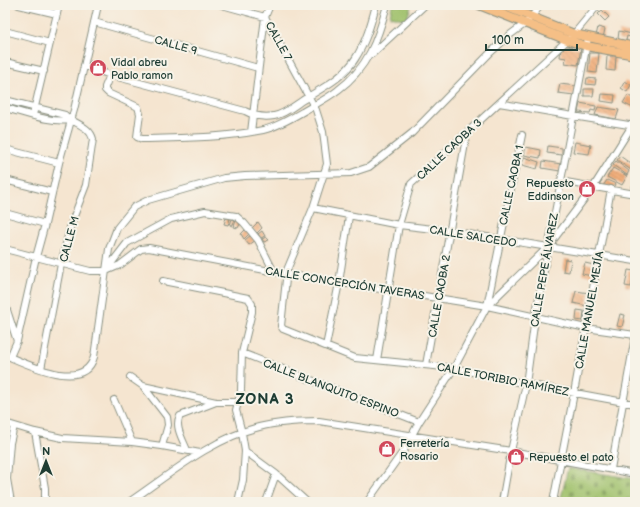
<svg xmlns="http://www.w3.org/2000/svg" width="640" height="507" font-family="'Balsamiq Sans',sans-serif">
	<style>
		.cemetery { fill: url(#cemetery-stones); stroke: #5e7e4e }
		.green { fill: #9ec069; stroke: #5e7e4e }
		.building { fill: url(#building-back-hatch) }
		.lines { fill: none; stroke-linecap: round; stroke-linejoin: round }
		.minor-casing { stroke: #8a9182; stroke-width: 8 }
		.major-casing { stroke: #8a9182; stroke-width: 10 }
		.minor { stroke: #fff; stroke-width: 6 }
		.major { stroke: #f5bf86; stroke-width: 8 }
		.labels { text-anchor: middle; stroke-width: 4; stroke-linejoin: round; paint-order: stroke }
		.street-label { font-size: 11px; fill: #1f3d34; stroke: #f7f3e8 }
		.poi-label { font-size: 11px; fill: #1f3d34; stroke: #f7f3e8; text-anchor: start }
		.district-label { font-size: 15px; font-weight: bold; letter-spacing: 1px; fill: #1f3d34; stroke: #f7f3e8 }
	</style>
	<defs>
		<pattern id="cemetery-stones" width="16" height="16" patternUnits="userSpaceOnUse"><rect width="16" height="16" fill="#9ec069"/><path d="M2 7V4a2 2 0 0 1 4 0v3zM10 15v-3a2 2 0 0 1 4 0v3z" fill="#809d57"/></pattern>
		<pattern id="building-back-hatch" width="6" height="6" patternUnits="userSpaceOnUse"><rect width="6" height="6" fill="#f2af7b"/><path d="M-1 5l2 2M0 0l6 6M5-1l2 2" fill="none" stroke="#c39066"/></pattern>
	</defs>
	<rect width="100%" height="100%" fill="#f7f3e8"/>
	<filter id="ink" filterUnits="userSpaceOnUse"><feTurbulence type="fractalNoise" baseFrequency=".025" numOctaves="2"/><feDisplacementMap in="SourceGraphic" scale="8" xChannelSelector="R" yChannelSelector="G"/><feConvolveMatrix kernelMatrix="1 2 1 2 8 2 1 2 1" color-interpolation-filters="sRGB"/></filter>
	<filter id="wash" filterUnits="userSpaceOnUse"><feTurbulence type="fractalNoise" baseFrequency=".012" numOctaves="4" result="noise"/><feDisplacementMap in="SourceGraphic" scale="16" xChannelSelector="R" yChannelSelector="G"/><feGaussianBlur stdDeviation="0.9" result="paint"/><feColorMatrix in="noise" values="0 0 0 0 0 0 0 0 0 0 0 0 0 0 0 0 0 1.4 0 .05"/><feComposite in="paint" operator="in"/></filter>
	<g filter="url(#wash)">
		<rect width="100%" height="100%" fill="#f5e5d0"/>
		<!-- cemetery -->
		<path class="cemetery" d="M568,468L635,479V502H560Z"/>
		<!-- green -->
		<path class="green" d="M392,5H411L407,20L390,16Z"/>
		<g id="blocks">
			<!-- building -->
			<path class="building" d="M602,10L609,17L605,21L598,14Z
				M598,27L605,29L603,38L596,36Z
				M619,31L632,34L631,37L627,36L626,41L618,39Z
				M566,46L581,48L578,65L565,63L566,58L560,57L561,48Z
				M590,53H599L597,73L588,72Z
				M607,56H616L615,71L606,70Z
				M587,78L596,79L595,85L586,84Z
				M625,81L631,85L627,92L621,88Z
				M560,84L576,86L574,95L558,93Z
				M584,89H594L593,96H584Z
				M602,94L615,95L614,103L601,101Z
				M628,95L635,100V109L623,103Z
				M580,103L596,106L595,111L591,110L590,113L578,112Z
				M598,107L619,110L616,119L595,115Z
				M575,142L591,145L589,154L573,152Z
				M548,146L562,148V155L547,153Z
				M526,147L541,150L540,158L524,155Z
				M620,156L634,166L631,170L617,160Z
				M524,157L539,162L537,169L522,165Z
				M543,161L561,164L560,171L542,168Z
				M616,161L629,171L627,175L613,165Z
				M613,168L627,176L622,185L607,177Z
				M634,178H635V192L631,191Z
				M607,180L616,184L614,188L603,186Z
				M226,218L230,219L228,225L224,224Z
				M232,219L235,220L232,226L230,225Z
				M236,220L241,222L238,228L234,227Z
				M258,222L262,228L257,233L252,228Z
				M246,229L250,233L244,239L241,234Z
				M262,231L265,236L261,238L258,234Z
				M251,235L256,240L249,245L245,240Z
				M266,237L269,240L264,242L262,239Z
				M565,259L571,260L569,272L563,271Z
				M585,263L594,265L592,276L582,274Z
				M628,270L634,271L631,287L625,286Z
				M576,291L589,293L587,306L573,303Z
				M577,310L584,311L583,321L576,320Z
				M620,314L625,315L622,327L617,326Z"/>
		</g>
	</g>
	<g filter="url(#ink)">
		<use href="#blocks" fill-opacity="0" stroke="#8a9182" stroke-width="1"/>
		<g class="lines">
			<!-- minor casing -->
			<g class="minor-casing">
				<path id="minor" d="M19,5L57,14
					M222,5L265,17L316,110L323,132L327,164L313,208L287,270L281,326L283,329L355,358L454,368L526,384L635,404
					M94,22L258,68
					M5,31L50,43
					M632,46L635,39
					M372,54L425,5
					M5,62L44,71
					M84,65L110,75L245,111C254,116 263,118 274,116C285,114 294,106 303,100C322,88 343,78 355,59C366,42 371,24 376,5
					M110,75L105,87V90L108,93L138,107L140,114L137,137L142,139C182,138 223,138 263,130C277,127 292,118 304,111C316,104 328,98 338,90C368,68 378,39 387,5
					M5,100L65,115C74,124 90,126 93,139L86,185L71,224L61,264L41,369
					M499,103L573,116L635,126
					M5,108C26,113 49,123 70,120
					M33,115L59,5
					M251,132L265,17L270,5
					M5,149L59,163
					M5,180L52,192
					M560,181L635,194
					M313,208L399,225L450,231L635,261
					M5,213L45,224
					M5,249L90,271H106L120,265L141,249L149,248L286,274L487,306L586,328L635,335
					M107,269L127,243L171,219L205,211L236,216L244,223L258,240L274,272
					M163,281L248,298L252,304V312L242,353L241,391L236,410L242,433L245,451L243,480L238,502
					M5,304L17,341
					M487,306L522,135
					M326,346L339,283L349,216
					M242,353L419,422
					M5,355C27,364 84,393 94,357L109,249L117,228L134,207L148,200L224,178L245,176L351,173L369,167L412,133L491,52L511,34L526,23L541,5
					M10,357L17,341L36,257L45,224L59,163L74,110L98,5
					M377,360L399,225L411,184L574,34L598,5
					M426,365L467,132
					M130,377L143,386L216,402H238
					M143,386L167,417L168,425L162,446
					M114,400L132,442
					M5,423L35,432L62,438L132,442L162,446L200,453
					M35,432L45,488V499L40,502
					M187,450C183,440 174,426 180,416L216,402
					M245,451L276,474L307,502
					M611,469L635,337
					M11,502L7,479L10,443L14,426
					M129,502C169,475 211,439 259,427C278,422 299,421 319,421L511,451L635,474
					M266,502L276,474
					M367,502L404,450L419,422L454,368L487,306L548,247L594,186L635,121
					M502,502L511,451L526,384L535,318L588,38
					M553,502L574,393L611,189"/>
			</g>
			<!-- major casing -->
			<g class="major-casing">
				<path id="major" d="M479,5L567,40L586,46L635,55
					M502,5L574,34L635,47"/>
			</g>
			<!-- minor -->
			<use href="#minor" class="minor"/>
			<!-- major -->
			<use href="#major" class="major"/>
		</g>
	</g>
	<!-- icons -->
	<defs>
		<g id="shop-disc" transform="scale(0.9)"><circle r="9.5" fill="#d1495b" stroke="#f7f3e8"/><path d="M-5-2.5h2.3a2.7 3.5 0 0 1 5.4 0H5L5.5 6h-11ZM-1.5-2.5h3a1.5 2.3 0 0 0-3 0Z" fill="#fff"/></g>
	</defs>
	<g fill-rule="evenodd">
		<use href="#shop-disc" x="98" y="68"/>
		<use href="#shop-disc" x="587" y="189"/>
		<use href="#shop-disc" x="387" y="449"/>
		<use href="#shop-disc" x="516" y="457"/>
	</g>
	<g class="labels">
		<!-- street labels -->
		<g class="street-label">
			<text transform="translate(279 41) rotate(61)" y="4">CALLE 7</text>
			<text transform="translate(176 45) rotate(16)" y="4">CALLE 9</text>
			<text transform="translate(449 149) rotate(-43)" y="4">CALLE CAOBA 3</text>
			<text transform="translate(511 185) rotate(-78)" y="4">CALLE CAOBA 1</text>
			<text transform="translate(473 236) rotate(9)" y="4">CALLE SALCEDO</text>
			<text transform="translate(69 239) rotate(-75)" y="4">CALLE M</text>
			<text transform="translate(544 270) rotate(-80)" y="4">CALLE PEPE ÁLVAREZ</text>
			<text transform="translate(345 283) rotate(9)" y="4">CALLE CONCEPCIÓN TAVERAS</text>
			<text transform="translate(439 296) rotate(-80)" y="4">CALLE CAOBA 2</text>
			<text transform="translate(589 310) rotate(-80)" y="4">CALLE MANUEL MEJÍA</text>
			<text transform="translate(503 379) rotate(11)" y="4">CALLE TORIBIO RAMÍREZ</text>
			<text transform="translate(331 388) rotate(21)" y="4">CALLE BLANQUITO ESPINO</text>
		</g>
		<!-- poi labels -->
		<g class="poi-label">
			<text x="111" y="66">Vidal abreu<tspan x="111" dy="13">Pablo ramon</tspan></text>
			<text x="574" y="187" text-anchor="end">Repuesto<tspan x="574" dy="13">Eddinson</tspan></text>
			<text x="400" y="447">Ferretería<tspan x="400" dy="13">Rosario</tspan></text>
			<text x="529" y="461">Repuesto el pato</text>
		</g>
		<!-- district labels -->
		<g class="district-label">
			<text x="265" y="404">ZONA 3</text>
		</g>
	</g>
	<!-- margin -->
	<rect width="640" height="507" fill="none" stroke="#f7f3e8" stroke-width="20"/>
	<!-- north arrow -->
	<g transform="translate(46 461)" stroke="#f7f3e8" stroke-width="3" paint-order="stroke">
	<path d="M0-3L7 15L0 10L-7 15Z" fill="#1f3d34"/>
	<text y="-6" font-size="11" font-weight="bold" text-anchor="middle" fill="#1f3d34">N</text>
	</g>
	<!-- scale -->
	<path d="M486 44v6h91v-6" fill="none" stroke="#1f3d34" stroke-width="2"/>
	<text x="492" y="44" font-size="12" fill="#1f3d34" stroke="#f7f3e8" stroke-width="3" paint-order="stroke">100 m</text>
</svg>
